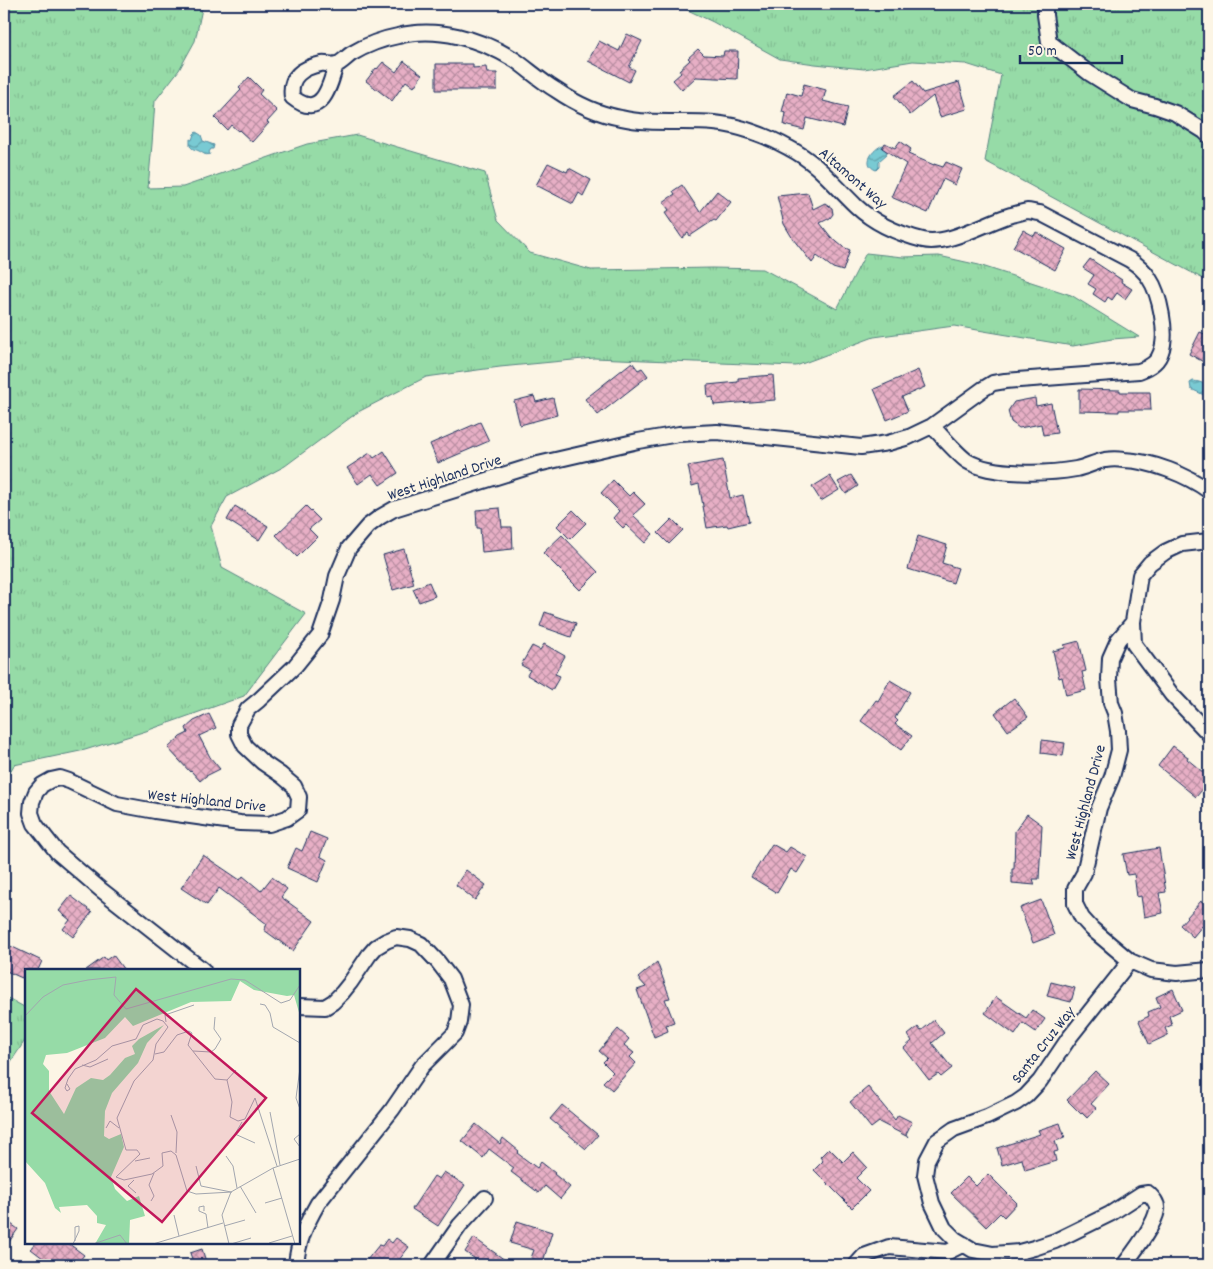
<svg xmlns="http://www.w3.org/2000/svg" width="1213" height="1269" font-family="Dekko,sans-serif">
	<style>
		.grass { fill: url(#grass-tufts); stroke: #588582 }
		.water { fill: url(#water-waves); stroke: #538ca4 }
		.building { fill: url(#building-cross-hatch); stroke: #1b2f5e }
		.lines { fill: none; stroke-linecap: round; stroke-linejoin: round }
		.minor-casing { stroke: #1b2f5e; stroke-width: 18 }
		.minor { stroke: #fcf5e5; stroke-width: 14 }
		.labels { text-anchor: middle; stroke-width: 4.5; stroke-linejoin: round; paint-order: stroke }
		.street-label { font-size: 16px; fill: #1b2f5e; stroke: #fcf5e5 }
		.inset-road { fill: none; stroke: #a2a6af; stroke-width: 1 }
		.view { fill: #c2185b; fill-opacity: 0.15; stroke: #c2185b; stroke-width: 2.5 }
		.inset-edge { fill: none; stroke: #1b2f5e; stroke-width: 2.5 }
	</style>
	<defs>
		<pattern id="grass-tufts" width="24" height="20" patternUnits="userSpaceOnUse" patternTransform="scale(1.25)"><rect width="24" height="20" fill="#96dba7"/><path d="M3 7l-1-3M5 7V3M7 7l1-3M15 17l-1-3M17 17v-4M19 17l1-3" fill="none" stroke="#81bc92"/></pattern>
		<pattern id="water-waves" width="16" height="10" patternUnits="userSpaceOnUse" patternTransform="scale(1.25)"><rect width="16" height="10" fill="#79cad3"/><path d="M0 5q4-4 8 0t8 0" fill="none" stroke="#62a4ae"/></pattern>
		<pattern id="building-cross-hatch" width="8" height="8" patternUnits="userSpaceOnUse" patternTransform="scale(1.25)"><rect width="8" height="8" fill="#e7afc5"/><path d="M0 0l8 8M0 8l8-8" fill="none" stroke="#ba8fa3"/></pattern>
	</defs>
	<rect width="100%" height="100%" fill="#fcf5e5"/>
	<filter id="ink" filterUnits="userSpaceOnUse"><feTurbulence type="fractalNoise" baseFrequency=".02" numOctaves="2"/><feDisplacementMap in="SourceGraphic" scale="10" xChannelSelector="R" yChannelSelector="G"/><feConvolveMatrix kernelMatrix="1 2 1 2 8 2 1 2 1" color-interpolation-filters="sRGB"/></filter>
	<g filter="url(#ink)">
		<!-- grass -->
		<path class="grass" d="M4,4H203L195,41L179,70L155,101L152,144L148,188L183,187L307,144L357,135L485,173L498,220L530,253L591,270L712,268L763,269L837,309L866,253L903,257L939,256L979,265L1071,295L1139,337L1112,339L1073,346L954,326L874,337L796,366L594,358L500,367L426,377L358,412L285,466L227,497L211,526L222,568L306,614L244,696L146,731L85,750L14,765L4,782Z
			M675,4H1209V282L985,161L1001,75L966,64L913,61L864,69L815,64L780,59L713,22Z
			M4,996L26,1008V1039L4,1072Z"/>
		<!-- water -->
		<path class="water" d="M196,132L201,135L203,141L214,145L213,149H211L209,152L210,154C204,156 204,153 199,151C195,149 193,150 190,146V139L192,140L194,134Z
			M883,145L885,147L887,154L879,161V167L876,170C861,164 873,149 883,145Z
			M1193,381C1203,382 1210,385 1209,396L1204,395L1191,389L1190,383Z"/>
		<!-- building -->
		<path class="building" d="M627,34L642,41L629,67L635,70L629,82L588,61L599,41L619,51Z
			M698,49L704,55L723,56L724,51H738L737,79L696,77L682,90L673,80L681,73L679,70L690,60L688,58Z
			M404,61L422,75L414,87L406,81L392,101L366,81L376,68L377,69L383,62L396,72Z
			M436,64H473V68L486,67L487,73H497V90H436Z
			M249,77L262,90L259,94L277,111L267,122L269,123L252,142L239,130L238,131L231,125L227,130L215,118L241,90L239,88Z
			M913,81L923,93L959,82L967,109L940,117L933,96L910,115L894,96Z
			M804,84L826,90L823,101L848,107L843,127L807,118L804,130L784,125L786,113L782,112L787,92L801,96Z
			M900,141L911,149L908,154L934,165V164L943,167L946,162L962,169L955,185L943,179L928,213L891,197L906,164L882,148L885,143L895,148Z
			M548,163L567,172L569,168L591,180L583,196L579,193L573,204L536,185Z
			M682,185L700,212L717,191L731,202L716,221L714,220L690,236L688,233L682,238L665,213L669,210L663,202L675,194L673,191Z
			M808,193L813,209L825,203L832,208L833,214L830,218L820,223L831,237L843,247L850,250L843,271L833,268L817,256L812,263L793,239L784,224L777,196Z
			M1023,230L1034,236L1036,232L1066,249L1055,270L1013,247Z
			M1090,259L1122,280L1121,282L1132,289L1125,299L1117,293L1112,300L1108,297L1105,302L1093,294L1096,289L1088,284L1094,275L1083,268Z
			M1200,332L1209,336V365L1189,354Z
			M632,362L638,370L642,368L648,376L598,415L585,399Z
			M918,370L925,387L902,397L908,411L887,420L874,389Z
			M773,375L775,400L714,405L713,397L708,398L707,385L738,382V378Z
			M1079,389L1120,390V392H1150L1151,410H1119V412L1079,411Z
			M534,396L536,402L553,398L557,415L520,425L514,401Z
			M1035,398L1036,406L1051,403L1057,433L1043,435L1041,424L1019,428L1011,422L1008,411L1014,402Z
			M480,422L489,441L438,463L430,444Z
			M384,451L398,473L380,485L372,474L358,484L347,468L370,453L374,458Z
			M723,460L730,498L743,495L749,522L728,527L727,525L707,528L699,484L692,486L688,466Z
			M851,475L858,486L846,494L838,482Z
			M830,476L839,490L821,501L812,487Z
			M613,480L629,496L633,492L645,504L633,515L653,534L645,543L626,525L623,528L613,518L619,511L601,493Z
			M235,506L268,526L259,540L227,520Z
			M306,506L320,520L309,529L317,537L297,557L276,535Z
			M500,508L502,527H512L513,549L482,552L480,528H477L476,510Z
			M573,510L586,523L570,539L557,526Z
			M672,519L683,530L669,544L658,533Z
			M562,535L598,572L580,590L543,553Z
			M918,536L947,545L942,563L958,568L953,583L908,569Z
			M404,549L414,584L393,590L383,555Z
			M429,582L435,596L419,602L413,589Z
			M545,612L576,623L571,637L540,626Z
			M1079,641L1086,671L1082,672L1086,690L1066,695L1062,677L1059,678L1053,651L1065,648L1064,645Z
			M544,644L565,656L555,674L560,676L552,690L527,675L530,670L521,665L532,646L540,650Z
			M890,680L910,692L895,718L898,721L895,724L912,736L901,750L861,721L876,700L878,701Z
			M1014,698L1028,717L1008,731L995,713Z
			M209,714L216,728L199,736L210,757L220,769L206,776L200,781L191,771L190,772L168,748L180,737L188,733L186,728L194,721Z
			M1042,740L1065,743L1063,756L1041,753Z
			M1173,746L1188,757L1187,759L1209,777V796L1202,790L1196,797L1158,766Z
			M1027,814L1042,825L1039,879H1033L1035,885L1012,883V869H1014L1015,831Z
			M310,832L327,839L320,856L327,860L318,882L287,868L296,848L302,851Z
			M772,844L786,852L790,847L807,857L797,873L791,869L777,893L751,877Z
			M1159,848L1166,892L1159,893L1163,913L1144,917L1141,896L1137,897L1134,874L1127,875L1123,854Z
			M203,855L240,880L243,876L261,891L272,877L287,889L281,897L314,921L293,951L264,930L267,924L219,888L207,905L181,888Z
			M466,870L486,885L475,900L456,885Z
			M71,896L92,912L73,937L63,929L70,920L59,911Z
			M1041,900L1054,935L1033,943L1020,908Z
			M1201,901L1209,907V933L1202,926L1193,937L1180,925Z
			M4,943L42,961L38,970H26L22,978L4,970Z
			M113,955L124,970H86L104,957L106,960Z
			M657,962L670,998L665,999L674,1022L666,1025L668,1031L654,1037L637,990L646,987L638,978Z
			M1051,982L1075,988L1071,1002L1047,996Z
			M1173,989L1182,1010L1169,1016L1172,1025L1165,1028L1168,1035L1149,1044L1139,1021L1149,1016L1148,1012L1160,1007L1156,997Z
			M996,997L1026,1018L1032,1010L1045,1019L1036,1032L1023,1023L1015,1035L985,1013Z
			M934,1020L944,1033L932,1043L952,1068L941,1077L938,1074L929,1080L904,1048L912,1041L908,1035L918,1027L921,1031Z
			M618,1029L629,1039L624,1045L634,1053L630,1057L636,1063L612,1090L603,1082L613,1072L603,1062L607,1058L599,1051Z
			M1095,1071L1109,1084L1091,1104L1096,1108L1087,1118L1082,1113L1081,1114L1067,1100Z
			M868,1087L895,1120L898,1115L912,1122L906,1134L908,1137L879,1122L871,1128L850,1102Z
			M562,1105L598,1135L586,1149L550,1119Z
			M1060,1123L1065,1138L1055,1141L1058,1151L1054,1152L1056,1161L1025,1170L1022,1159L1002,1165L997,1148L1040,1134L1038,1130Z
			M476,1124L500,1144L503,1138L519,1151L517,1153L537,1168L541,1162L555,1173L554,1174L570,1187L560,1199L545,1186L539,1193L511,1172L514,1168L489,1149L483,1158L462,1141Z
			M829,1148L843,1162L853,1152L867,1167L856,1178L869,1191L852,1208L814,1170L823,1161L820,1157Z
			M444,1172L465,1185L438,1226L412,1209L434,1176L439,1179Z
			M988,1174L1017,1203L1004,1217L1000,1213L986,1227L951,1193L967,1177L976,1186Z
			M4,1219L18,1229L4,1249Z
			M517,1221L552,1232L543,1262L531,1258L534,1250L510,1243Z
			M396,1238L409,1247L395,1265H363L379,1245L382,1246L387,1239L392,1243Z
			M474,1238L512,1265H484L465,1252Z
			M36,1243H68L84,1255L76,1265H52L31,1249Z
			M202,1249L207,1265H194L190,1253Z"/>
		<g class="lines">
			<!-- minor casing -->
			<g class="minor-casing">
				<path id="minor" d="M1045,4V15L1049,42L1089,73L1132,100L1155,106L1175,113L1204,131L1209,136
					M932,426C941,435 957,454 967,461C992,476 1048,474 1076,469C1086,467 1095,462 1105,460C1111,459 1118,459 1124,460C1152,461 1187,475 1209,491
					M1209,541L1182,544L1165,552L1150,563L1140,575L1133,622L1118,640L1110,658L1109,679L1111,703L1115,713L1118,731L1119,750L1112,777L1099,808L1084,873L1075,889V904L1082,918L1092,929L1130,961L1151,970L1177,973L1209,970
					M1133,622L1134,644L1172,695L1209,734
					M203,970L100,889L57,852L35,824L31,813L32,802L36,792L42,785L51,780L60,778L69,781L117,804L155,811L240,823L269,824L287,818L298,810L299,797L294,786L281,775L262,762L245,746L239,734V725L248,709L259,700L295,666L320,635L332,600L337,576L349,548L368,526L380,517L394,509L538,464L638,441L679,434L717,432L861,447L888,443L909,437L932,426L983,389L993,383L1005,381L1139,371C1148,368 1158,363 1161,352C1168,334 1160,294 1149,278C1144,270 1138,265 1130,260L1040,213C1036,213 1031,211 1027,211C1022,212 1016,214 1011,215C987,222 947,246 923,240C899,234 874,223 856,206C833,184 818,163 789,148C768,136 738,125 714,123C683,120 651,125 621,118C598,114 575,103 556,90C541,81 529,70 515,60C481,39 437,26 398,36C382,39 366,45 351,54C347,57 342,62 338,64C333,66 326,63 321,64C302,68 289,76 292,97C321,121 330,87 336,64
					M296,1265C298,1241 306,1224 318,1203L392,1110L422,1066L455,1033L459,1022L461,1005L451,979L438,962L421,944L410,939L396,937L386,941L376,947L369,955L350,983L342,993L333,1002L325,1007L299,1006
					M432,1265L460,1225L485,1198
					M856,1265L864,1256L889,1247L948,1252L964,1244
					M1124,1265C1133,1253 1155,1225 1157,1210C1158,1203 1153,1198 1148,1193L1141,1194L1110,1214L1055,1241L1034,1248L1019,1252L993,1254L973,1250L955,1239L944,1228L932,1203L925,1175L927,1160L937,1141L954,1129L987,1117L1016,1103L1026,1096L1040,1081L1069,1038L1130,961"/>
			</g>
			<!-- minor -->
			<use href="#minor" class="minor"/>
		</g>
	</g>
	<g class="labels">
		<!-- street labels -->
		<g class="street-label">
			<text transform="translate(854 177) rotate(41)" y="6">Altamont Way</text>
			<text transform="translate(444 476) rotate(-18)" y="6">West Highland Drive</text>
			<text transform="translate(207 799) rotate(6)" y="6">West Highland Drive</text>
			<text transform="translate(1084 802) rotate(-75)" y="6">West Highland Drive</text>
			<text transform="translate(1042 1044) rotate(-52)" y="6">Santa Cruz Way</text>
		</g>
	</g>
	<!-- overview -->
	<g transform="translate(25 969)">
		<rect width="275" height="275" fill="#fcf5e5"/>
		<path d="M0,0H275V47L269,26L262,27L229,21L215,12L206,32L166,33L108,57L100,48L80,69L42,84L21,86L18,95L24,102V122L39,145L51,119L66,109L78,111L85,106L100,89L110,85L107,77L114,70L139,56L122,74L113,94L87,124L80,142L79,167L84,170L96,165L99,178L86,208L90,220L102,232L114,227L120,247L105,251L104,275H70L81,256L72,254V247L62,236L34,238L36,244L30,239L20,214L0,192Z" fill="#96dba7"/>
		<path class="inset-road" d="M235,35L240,36L245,44L248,58L275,74M0,47L18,28L38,16L63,11L91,8L89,26L101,40L206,10L220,11L256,34L265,31L275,16M141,53L140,46L169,36M168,82L186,83L190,80L196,70L189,60L190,48M130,85L139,83L152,66L164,62L167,64L163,76L190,110L202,111L211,101M57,96L65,98L83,90M275,99L271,129L275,140M202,111L207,133L205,148L213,152L220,150L230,129L252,197M42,115L45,120L42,122L40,119L43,110L50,100L71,91L87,77L111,70L118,56L132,50L138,52L143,58L131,75L128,91L109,112L92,149L101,181H112L115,185L91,208L99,211L127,205L138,197L137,184L146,182L151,186L162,222L171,225L207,223M245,143L255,196M146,146L152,163L151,184M217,153L210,165L230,174M81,159L85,152L94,159M275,165L269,170L275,178M201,187L208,197L212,219M110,192L125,189M171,197L176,217L206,223M248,199L270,275M109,211L103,217L111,224M215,217L231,244M126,232L129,227L124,216L129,204M240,234L257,229M179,242V237L174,238V242L181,245L183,259M149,246L154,267M199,257L220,251M244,274L267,267M48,275L54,262V257L50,258V272M68,275L95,266L102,275M128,275L198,254M204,275L197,246L206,223L248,199L275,190M206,275L226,269"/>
		<path class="view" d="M111,20L241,129L137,253L7,144Z"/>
		<rect width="275" height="275" class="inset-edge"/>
	</g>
	<!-- margin -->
	<rect width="1213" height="1269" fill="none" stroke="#fcf5e5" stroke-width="20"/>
	<rect x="10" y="10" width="1193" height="1249" fill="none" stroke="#1b2f5e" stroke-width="2" filter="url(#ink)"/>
	<!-- scale -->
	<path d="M1020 55v8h102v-8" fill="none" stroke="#1b2f5e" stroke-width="2.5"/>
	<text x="1028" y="55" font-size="15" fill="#1b2f5e" stroke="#fcf5e5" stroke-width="4" paint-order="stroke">50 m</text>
</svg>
